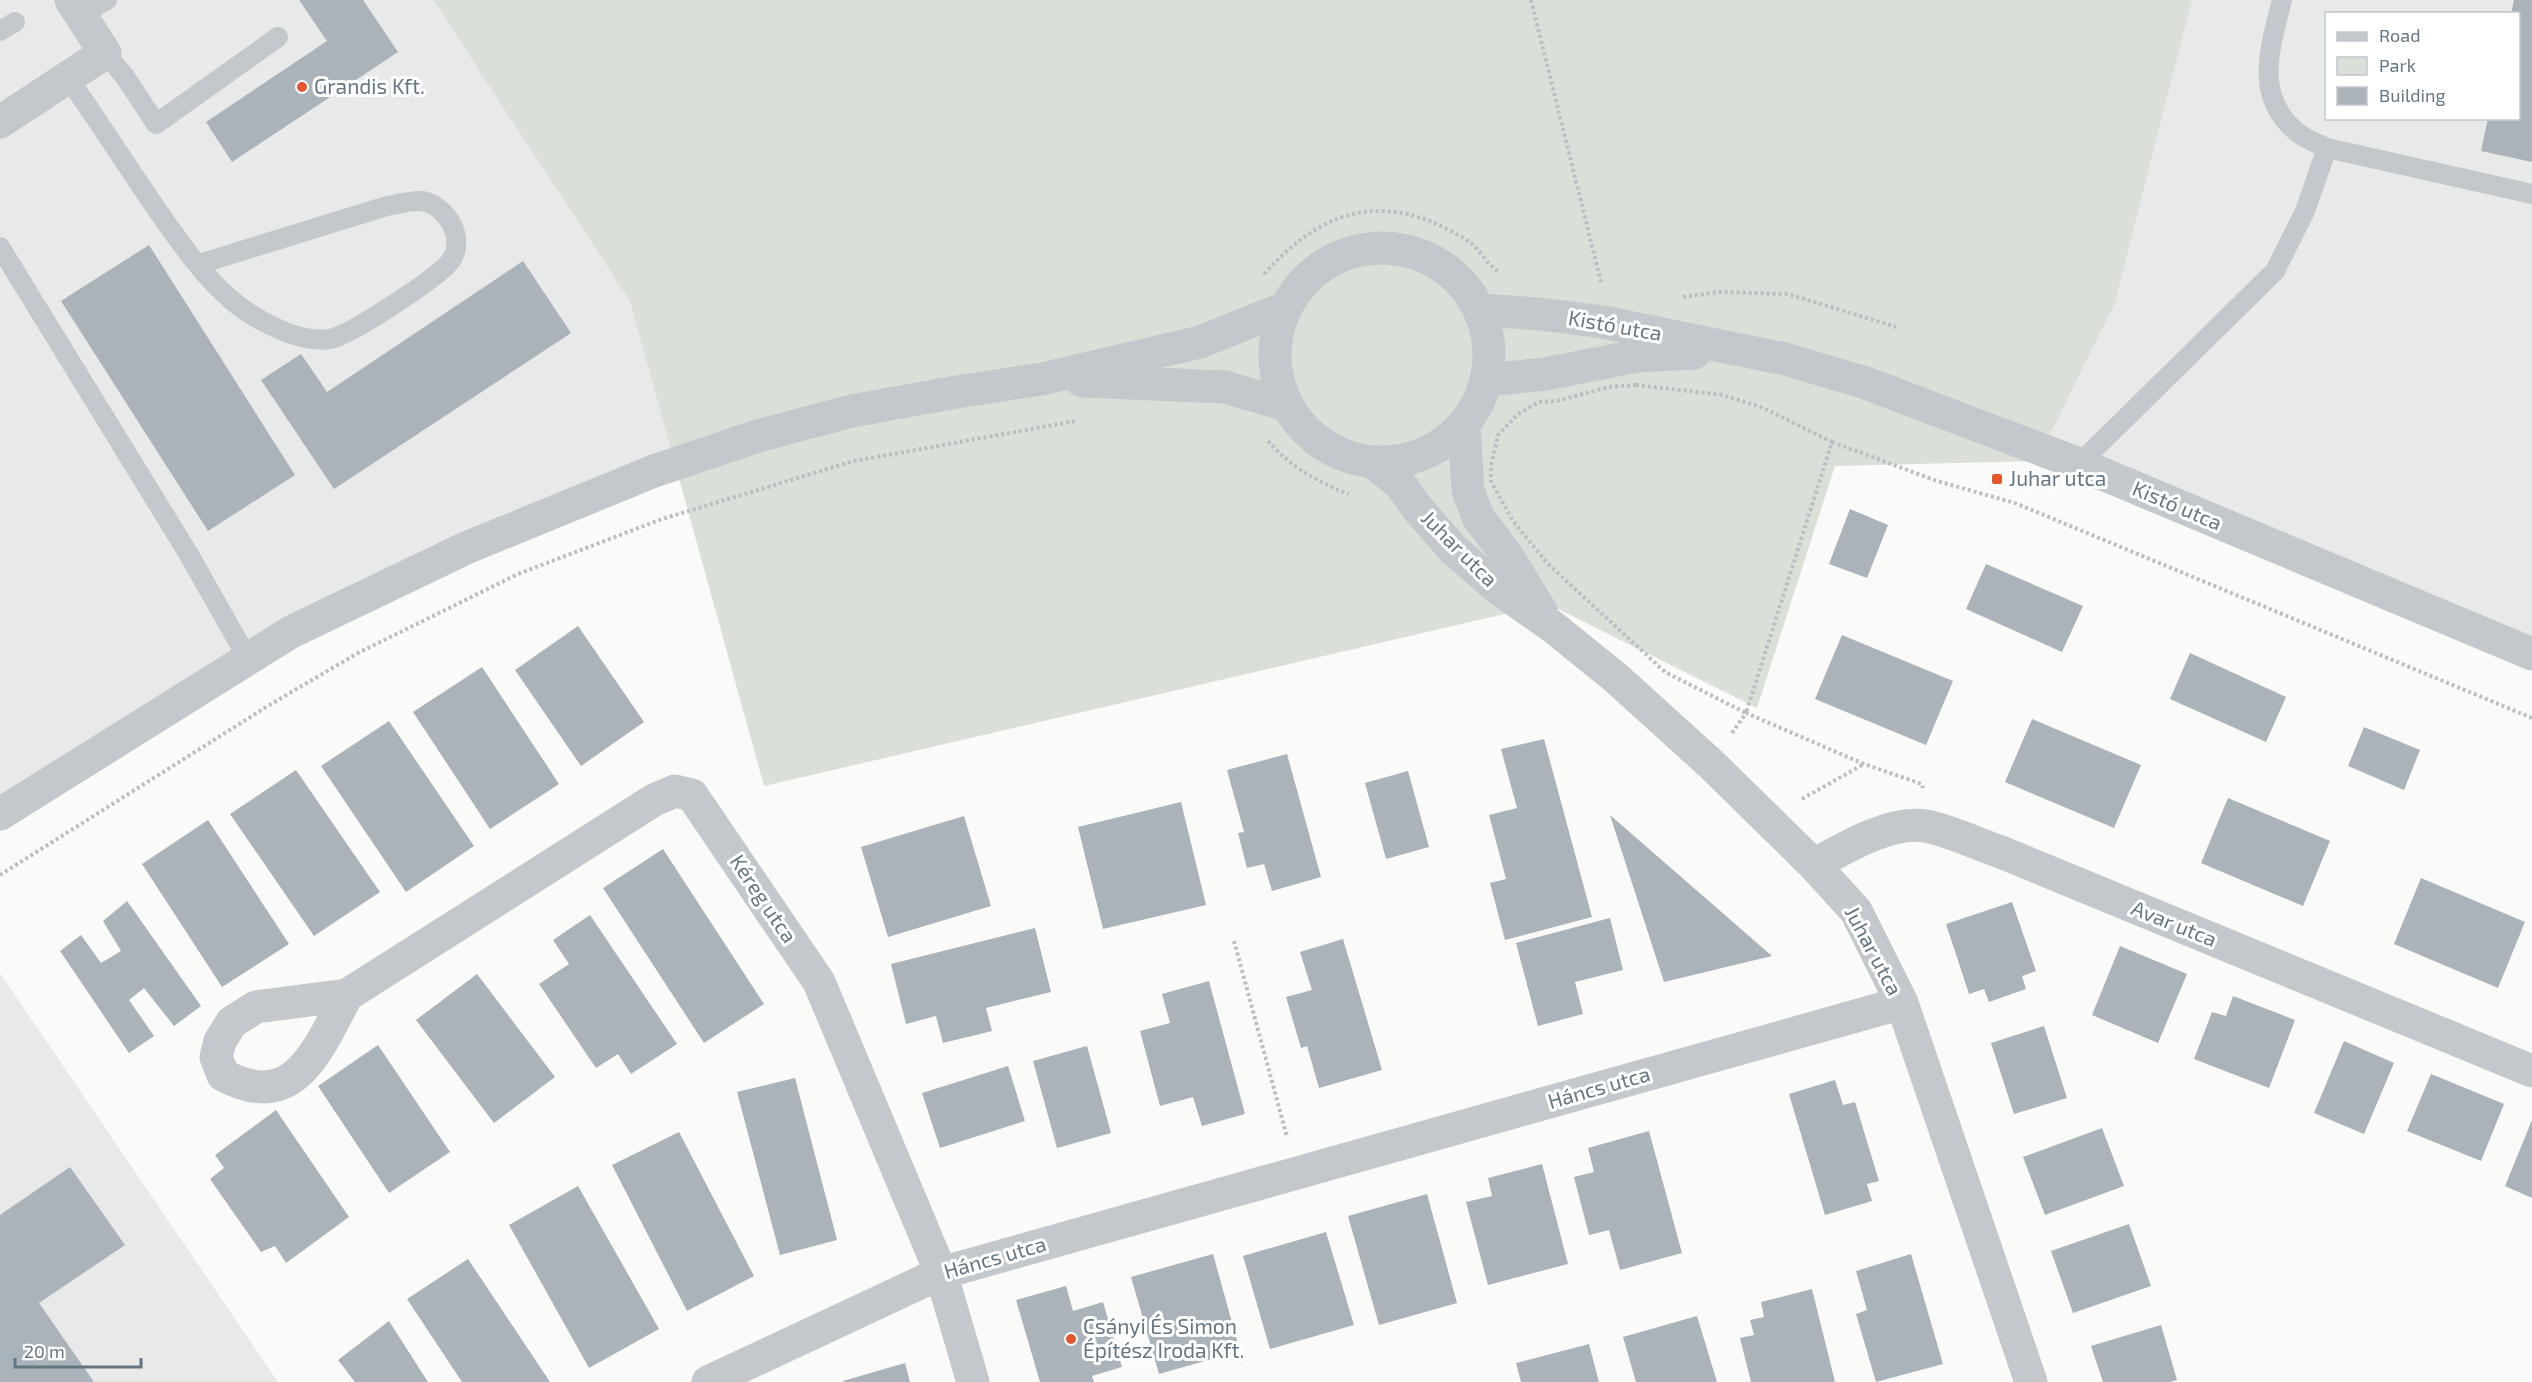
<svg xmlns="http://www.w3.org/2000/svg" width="2532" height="1382" font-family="'Exo 2',sans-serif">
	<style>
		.built { fill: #e8e9e9; fill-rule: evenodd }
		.green { fill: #dadfd7 }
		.building { fill: #aab3b9 }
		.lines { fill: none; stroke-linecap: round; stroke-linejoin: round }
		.path { stroke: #bbbfc2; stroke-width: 4; stroke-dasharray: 3 3; stroke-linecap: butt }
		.lane { stroke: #c3c8cc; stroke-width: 20 }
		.street { stroke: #c3c8cc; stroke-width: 33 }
		.poi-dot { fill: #e4572e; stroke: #fff; stroke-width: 2 }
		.labels { text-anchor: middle; stroke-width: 6; stroke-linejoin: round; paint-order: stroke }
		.poi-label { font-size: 21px; fill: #657683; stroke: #fff; text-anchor: start }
		.street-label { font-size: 21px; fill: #657683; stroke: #fff }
	</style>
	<rect width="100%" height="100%" fill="#fafaf8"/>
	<!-- built -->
	<path class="built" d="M0,0H433L630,300L674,459L463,545L0,810Z
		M2192,0H2532V668L2037,461L2115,303ZM2326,14H2518V118H2326Z
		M0,973L278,1382H0Z"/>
	<!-- green -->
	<path class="green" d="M433,0H2192L2115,303L2037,461L1835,466L1757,708L1548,604L764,786L630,301Z"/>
	<!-- building -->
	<path class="building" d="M299,0H363L398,52L232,162L206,122L327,41Z
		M2514,0H2532V162L2481,151L2488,118H2518V14H2511Z
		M149,245L295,475L208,531L61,301Z
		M523,261L571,333L334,489L261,380L301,354L327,392Z
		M1850,509L1888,525L1867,578L1829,564Z
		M1986,564L2083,606L2062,652L1966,609Z
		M578,626L644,722L581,766L515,670Z
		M1842,635L1953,681L1926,745L1815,699Z
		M2190,653L2286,697L2266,742L2170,699Z
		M482,667L559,784L490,829L413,712Z
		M2032,719L2141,765L2114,828L2005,782Z
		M389,721L474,846L406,892L321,766Z
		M2364,727L2420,750L2404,790L2348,766Z
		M1544,739L1592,917L1505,940L1490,883L1506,879L1489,815L1517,808L1501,749Z
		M1287,754L1321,877L1272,891L1264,864L1247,868L1238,833L1244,832L1227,770Z
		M296,770L380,892L314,936L230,814Z
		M1408,771L1429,847L1386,859L1365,783Z
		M2228,798L2330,841L2303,906L2201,863Z
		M1181,802L1206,905L1103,929L1078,827Z
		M1610,815L1772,956L1664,982Z
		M964,816L991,906L888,937L861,847Z
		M208,820L289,944L222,987L142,864Z
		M663,849L764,1004L704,1043L603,888Z
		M2421,878L2525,922L2498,988L2394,944Z
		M127,901L201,1006L174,1026L144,988L129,1000L154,1036L129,1053L60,951L81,935L101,963L121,951L103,921Z
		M2012,902L2036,971L2022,976L2026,989L1989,1002L1984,989L1969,994L1946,924Z
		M590,915L677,1044L631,1074L618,1054L596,1068L539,984L569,964L553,940Z
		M1610,918L1623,970L1575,982L1583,1014L1538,1026L1516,943Z
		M1035,928L1051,992L986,1008L992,1031L943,1043L936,1016L906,1024L891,964Z
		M1343,939L1382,1070L1319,1088L1307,1046L1301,1048L1286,997L1312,990L1300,952Z
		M2120,946L2187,974L2158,1043L2092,1015Z
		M477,974L555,1077L494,1123L416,1020Z
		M1209,981L1245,1114L1202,1126L1193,1097L1160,1106L1140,1031L1170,1023L1162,994Z
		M2233,996L2295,1020L2269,1088L2194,1059L2212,1012L2226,1016Z
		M2044,1026L2067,1098L2014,1114L1991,1043Z
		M2344,1041L2394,1063L2364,1134L2314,1113Z
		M378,1045L450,1152L389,1193L318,1086Z
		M1087,1046L1111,1133L1057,1148L1033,1061Z
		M1008,1066L1025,1121L940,1148L922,1093Z
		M2431,1074L2504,1104L2481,1161L2407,1131Z
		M795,1078L837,1240L780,1255L737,1092Z
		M1835,1080L1843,1105L1855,1102L1879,1181L1867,1184L1872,1201L1825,1215L1789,1094Z
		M276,1110L349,1217L286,1263L275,1246L261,1252L210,1179L224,1168L215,1155Z
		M2532,1120V1198L2505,1186Z
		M2102,1128L2124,1186L2045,1215L2023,1157Z
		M1649,1131L1682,1253L1620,1270L1609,1230L1589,1235L1574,1177L1594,1172L1588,1148Z
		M679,1132L754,1276L687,1311L612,1165Z
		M1542,1164L1568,1264L1488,1285L1466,1202L1492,1196L1488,1178Z
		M70,1167L125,1245L39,1303L94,1382H0V1215Z
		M578,1186L659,1329L589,1368L509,1225Z
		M1427,1194L1457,1303L1379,1325L1348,1216Z
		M2129,1224L2151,1286L2073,1313L2051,1251Z
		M1326,1232L1354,1325L1270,1349L1243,1256Z
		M1213,1254L1240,1351L1159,1374L1131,1277Z
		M1911,1254L1943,1364L1876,1382L1856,1314L1867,1310L1856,1271Z
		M468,1259L550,1382H462L407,1299Z
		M1066,1286L1073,1311L1103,1302L1122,1367L1092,1376L1094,1382H1040L1016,1300Z
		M1812,1289L1835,1382H1751L1740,1338L1754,1335L1750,1320L1764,1317L1761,1302Z
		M1697,1316L1717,1382H1636L1623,1337Z
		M389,1321L428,1382H355L338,1360Z
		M2161,1325L2177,1380L2170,1382H2103L2091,1346Z
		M1589,1344L1599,1382H1521L1516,1363Z
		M905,1363L910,1382H843V1381Z"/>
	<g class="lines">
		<!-- path -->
		<path class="path" d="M1531,0L1601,282
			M1264,274C1311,222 1362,194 1432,222C1445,228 1461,235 1472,244C1482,253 1487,264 1498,271
			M1683,297L1718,292L1788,294L1896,327
			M1636,385L1723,395L1761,407L1832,442L1746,713L1665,672L1547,563L1513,521L1491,481V466L1498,435L1518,414L1539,402L1557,401L1609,387Z
			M1268,441C1291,467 1317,482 1349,494
			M1832,442L1937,481L2015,503L2532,718
			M1732,733L1746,713L1864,764L1922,784L1923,788
			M1802,799L1864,764
			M0,875L271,704L358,653L518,574L662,519L854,461L1076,421
			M1234,941L1287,1137"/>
		<!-- lane -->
		<path class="lane" d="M80,15L107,0
			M0,31L15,22
			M105,53L126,78L156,124L278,37
			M68,78C102,126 133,176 167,224C185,249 205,277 228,297C251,318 298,344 330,339C351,335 428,283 445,267C468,247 453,212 427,202C417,199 398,204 387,206L199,264
			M2327,148L2532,194
			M0,247L188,553L248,659
			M2079,464L2275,271L2305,211L2327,148C2318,144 2306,139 2298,133C2253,97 2270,48 2282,0"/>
		<!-- street -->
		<path class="street" d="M0,122L105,53L71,0
			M1275 355a107 107 0 1 1 214 0a107 107 0 1 1-214 0Z
			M1481,310L1540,314L1603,322L1785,359L1863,382L2079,464L2532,654
			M1488,380L1545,374L1637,356L1694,353
			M1082,381L1225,387L1286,405
			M1464,427L1468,490L1478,517L1506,554L1541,611
			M1374,463L1400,484L1418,509L1454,550L1499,589L1553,627L1616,678L1711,764L1814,865L1856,911L1902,1003L2031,1382
			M0,814L291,632L466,548L654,471L761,435L852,411L956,392L1042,379L1200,342L1285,308
			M1814,865C1844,848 1891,820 1926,826C1951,831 1977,844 2001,852L2532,1071
			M347,995C318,1049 295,1114 223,1075L216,1057L220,1041L232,1022L256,1007L347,995L654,800L675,791L692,795L819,982L941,1273L973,1382
			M708,1382L941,1273L1902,1003"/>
	</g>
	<!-- markers -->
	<g class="poi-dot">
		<circle cx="302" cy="87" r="6"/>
		<rect x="1991" y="473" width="12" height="12" rx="3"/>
		<circle cx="1071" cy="1339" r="6"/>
	</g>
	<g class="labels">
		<!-- poi labels -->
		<g class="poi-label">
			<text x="314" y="94">Grandis Kft.</text>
			<text x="2009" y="486">Juhar utca</text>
			<text x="1083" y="1334">Csányi És Simon<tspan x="1083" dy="24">Építész Iroda Kft.</tspan></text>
		</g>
		<!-- street labels -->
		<g class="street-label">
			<text transform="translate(1615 326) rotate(10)" y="7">Kistó utca</text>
			<text transform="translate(2177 506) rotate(23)" y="7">Kistó utca</text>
			<text transform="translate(1459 549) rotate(45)" y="7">Juhar utca</text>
			<text transform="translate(763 899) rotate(56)" y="7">Kéreg utca</text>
			<text transform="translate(2174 924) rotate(22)" y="7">Avar utca</text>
			<text transform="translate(1873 951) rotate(62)" y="7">Juhar utca</text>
			<text transform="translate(1599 1088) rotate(-16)" y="7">Háncs utca</text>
			<text transform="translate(995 1258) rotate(-16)" y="7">Háncs utca</text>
		</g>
	</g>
	<!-- legend -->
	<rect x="2325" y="12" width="195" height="108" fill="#ffffff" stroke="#c1c8cd" stroke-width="1.5"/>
	<rect x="2337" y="32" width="30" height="9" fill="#c3c8cc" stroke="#c1c8cd" stroke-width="1.5"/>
	<text x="2379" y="42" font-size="18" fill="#657683">Road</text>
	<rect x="2337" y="57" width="30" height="18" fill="#dadfd7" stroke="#c1c8cd" stroke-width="1.5"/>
	<text x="2379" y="72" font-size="18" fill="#657683">Park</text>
	<rect x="2337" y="87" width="30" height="18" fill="#aab3b9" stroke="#c1c8cd" stroke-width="1.5"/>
	<text x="2379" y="102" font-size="18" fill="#657683">Building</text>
	<!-- scale -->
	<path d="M15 1358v9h126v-9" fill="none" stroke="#657683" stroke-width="3"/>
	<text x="24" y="1358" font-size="18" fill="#657683" stroke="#ffffff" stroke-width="4.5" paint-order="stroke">20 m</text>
</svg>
